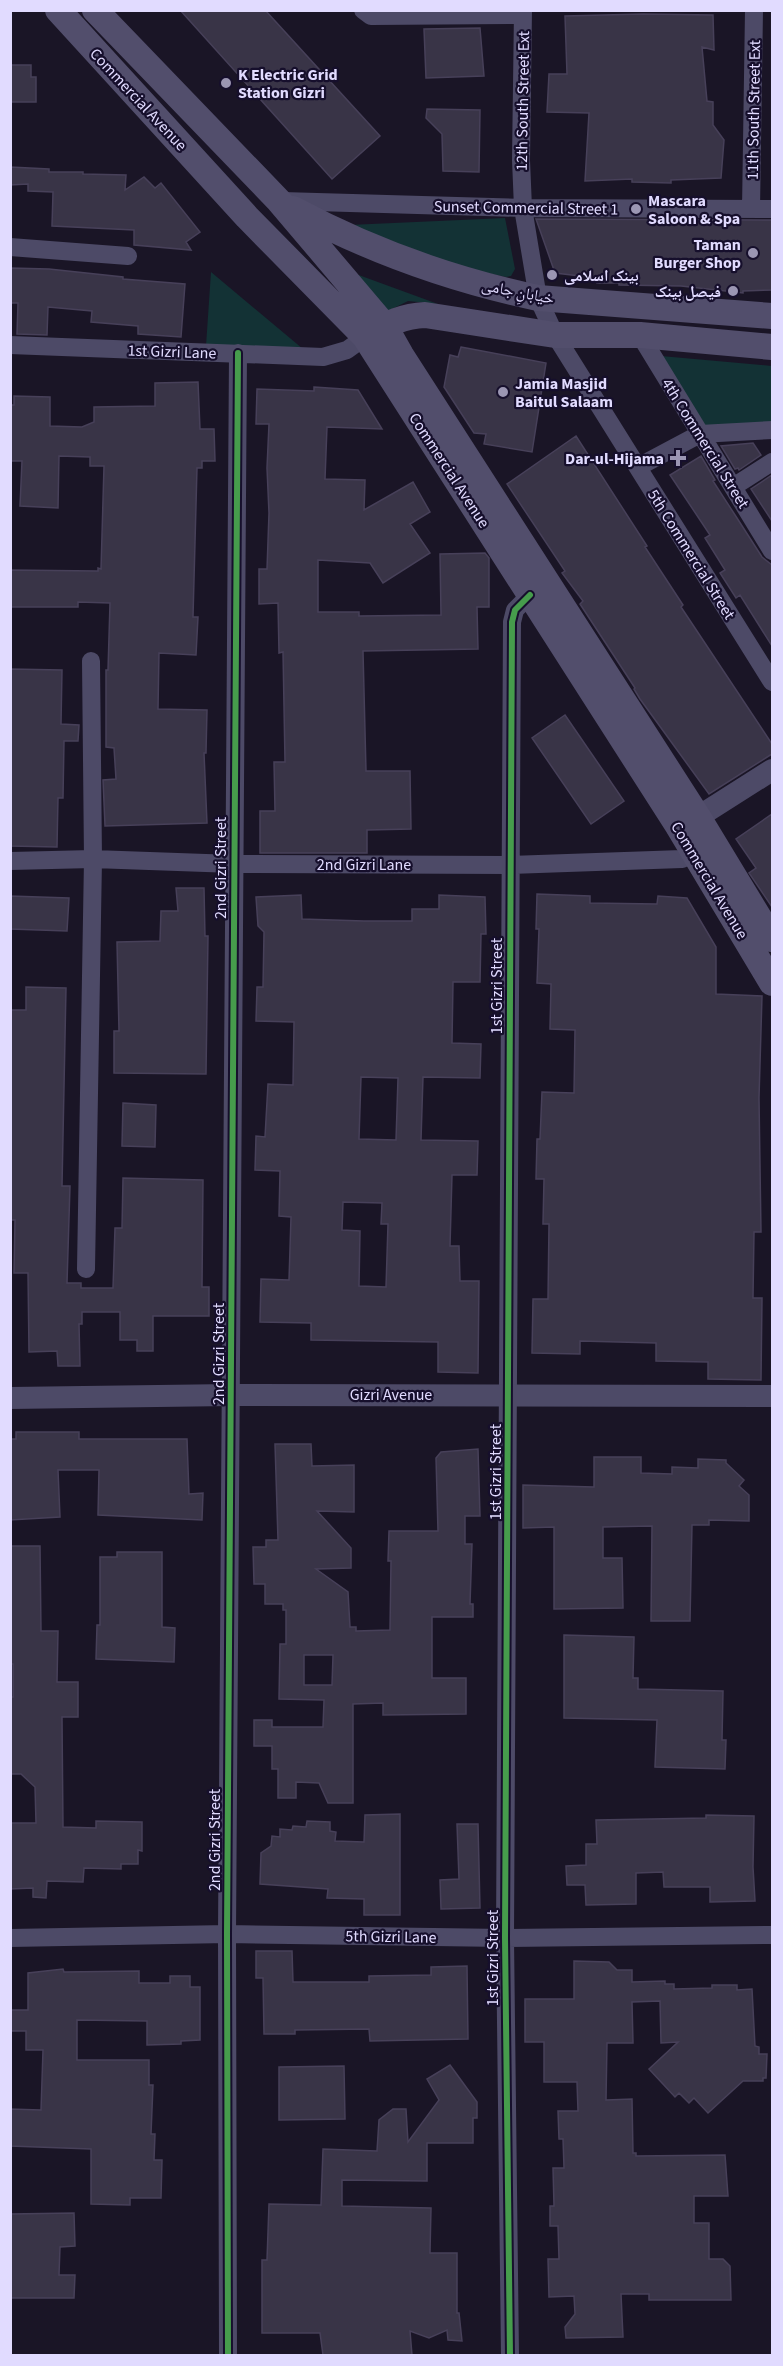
<svg xmlns="http://www.w3.org/2000/svg" width="783" height="2366" font-family="'Source Sans 3','Noto Naskh Arabic',sans-serif">
	<style>
		.green { fill: #133235 }
		.building { fill: #393447; stroke: #474059; stroke-width: 1.5; fill-rule: evenodd }
		.lines { fill: none; stroke-linecap: round; stroke-linejoin: round }
		.minor { stroke: #4d4a67; stroke-width: 18 }
		.tertiary { stroke: #4d4a67; stroke-width: 22 }
		.secondary { stroke: #524e6c; stroke-width: 26 }
		.cycleway-casing { stroke: #160f2c; stroke-width: 10 }
		.cycleway { stroke: #469c4c; stroke-width: 6 }
		.poi-dot { fill: #9b96b3; stroke: #160f2c; stroke-width: 2 }
		.labels { text-anchor: middle; stroke-width: 4.5; stroke-linejoin: round; paint-order: stroke }
		.poi-label { font-size: 16px; font-weight: bold; fill: #e1dbff; stroke: #160f2c; text-anchor: start }
		.street-label { font-size: 16px; fill: #e1dbff; stroke: #160f2c }
	</style>
	<rect width="100%" height="100%" fill="#1a1526"/>
	<!-- green -->
	<path class="green" d="M505,218L515,269L511,276L506,277L441,263L349,225Z
		M345,270L438,304L408,301L384,313Z
		M211,272L303,349L206,346Z
		M661,356L772,366V424L707,429Z"/>
	<!-- building -->
	<path class="building" d="M180,10H265L380,136L332,179Z
		M643,14L713,15L714,50L702,47L707,101L713,102V125L724,140L721,178L671,180V183L632,182V179L585,181L589,113L547,112L549,74H567L565,16Z
		M480,28L484,76L426,78L424,29Z
		M10,65H31V77H36V102H10Z
		M427,109L480,110L479,172L443,171L442,134L426,118Z
		M10,167L49,169V172H83V174L126,175L125,190L144,177L155,188L161,183L200,232L186,242L191,250L134,245V230L52,226L53,192L28,191V184L10,185Z
		M536,219L772,220V290L743,291V293L681,286L619,285V283H597V278L555,273Z
		M10,268L49,269L123,277V279L185,284L181,337L138,334V326L91,322L92,311L48,307L47,335L17,334L18,303H10Z
		M461,347L546,363L532,452L484,444L486,434L474,433L444,387L450,355L458,357Z
		M198,382L200,429H214L215,461H202V468H197L193,617H198L196,655L159,653L158,709L207,710L206,753H204L207,823L105,826L103,780L116,779L114,748L106,747V670H108L110,603L78,602V607H10V570L98,571V568L101,569L104,466H90V457L59,456L58,508L20,506L22,461H10V405H14V396L50,397V426L82,427L94,422V407L155,406V383Z
		M314,387L358,390L382,429L327,427L325,479L365,480L364,510L413,482L430,512L410,524L430,553L383,583L370,563L318,560V612H359V616L441,615L440,554L485,553L489,558V607H477L478,649L363,651L366,771H410L411,829L367,830V853H260V811H275L274,762H285L283,652L279,653L278,603L259,604V569H267L269,513L267,468L269,424H256L257,389L314,391Z
		M576,436L647,546L645,547L683,605L681,607L772,744V754L709,794L640,699L634,689L635,688L580,604L583,601L562,573L565,571L507,484Z
		M753,443L761,455L739,470L738,468L735,469L721,446Z
		M701,456L715,480L713,481L737,518L762,557L772,565V646L740,595L736,598L720,573L725,570L705,538L710,535L670,475Z
		M772,475V521L751,489Z
		M10,669L62,670L61,724L79,725L78,741H64L63,798H58L57,847L10,846Z
		M565,715L624,801L591,824L532,738Z
		M772,814V907L749,873L756,868L736,839Z
		M176,888H204L205,936H208L206,1074L114,1073V1031H119L117,942L160,941L161,911H178Z
		M537,894L590,896V903L657,904L658,896L687,898L716,947V994L762,996L759,1098L761,1232H754L753,1298H762L761,1380L708,1379V1362L656,1361V1343L580,1341V1354L532,1353L533,1299H548L549,1224H543L544,1179H536L537,1139H540L542,1092L574,1093L575,1030L550,1029L551,984L537,983L539,929H536Z
		M301,895L302,919L364,921H412V909H439V895L485,897L486,934H481L480,982H453L452,1043L481,1044L480,1078L423,1077L421,1140L478,1141L477,1175H452L450,1246H459L460,1281H479L478,1373L438,1372V1342L311,1340V1323L260,1322L261,1279L289,1280L291,1217L279,1216L280,1171L255,1170L256,1136L265,1137L268,1084L293,1085L294,1022L256,1021L257,987H263L264,932L258,926L256,897ZM361,1077L398,1078L396,1140L359,1139ZM343,1202L382,1203L381,1224H388L386,1287L359,1286L360,1231L342,1230Z
		M10,896L69,898L67,931L10,929Z
		M26,987L66,988L62,1186H70L67,1283H81V1288H113L115,1228H122L123,1178L203,1180L202,1287H209V1316H153V1351H137V1340H120V1312H82V1324H79L80,1366H58L57,1351L29,1352L28,1273H14L15,1220H10V1010H26Z
		M123,1103L156,1105L155,1147L122,1146Z
		M16,1432H79V1439H187L189,1494L203,1493L202,1520L98,1515L99,1470H58L60,1517L10,1520V1439H16Z
		M275,1444H311L312,1466L354,1465V1512L317,1511L351,1548V1568L316,1569L348,1592L350,1627H356V1631L390,1630L391,1561H388L389,1531H438L436,1458L441,1452L478,1449L480,1516H465V1544H472L470,1604H473V1617H432V1678H466V1714L383,1715V1703L353,1704V1803H328L319,1783L296,1782V1798H278V1769H272V1746H254V1720H272V1727H323L324,1700L279,1699L280,1644H286V1610H283V1604H265V1584H254L253,1547H266V1540H278ZM304,1655H333L332,1685H304Z
		M594,1457H641V1473L672,1474V1467L698,1468V1459L726,1460V1463L744,1480L739,1486L749,1495V1521L709,1520V1525H692L690,1621H651L652,1526L603,1527V1558H622L623,1608L554,1609V1527L523,1528V1485L594,1487Z
		M10,1546H40L41,1631H58L57,1682H78V1717H62L63,1827L96,1828V1821L142,1822V1851L138,1850V1864H121V1869L84,1868L83,1882L47,1881L46,1898L33,1897V1888L10,1889V1823H36L35,1787L21,1774H10V1697H13V1664H10Z
		M117,1552H162V1627L175,1628L174,1662L96,1659L97,1625H100V1557H117Z
		M564,1635L634,1637L633,1678H638V1689L723,1691L722,1740H726L725,1769L655,1767L657,1720L564,1718Z
		M400,1814V1915H364V1899L327,1898L328,1889L260,1884L261,1853L271,1846L272,1836L280,1837V1829L292,1830L293,1826L306,1827L307,1821L330,1822V1831L336,1832L335,1841L364,1842L365,1815Z
		M706,1815L754,1816L753,1867L755,1901L710,1902V1887H664L663,1872L636,1873V1904L586,1905L585,1885H567L566,1866L586,1865V1844H597L596,1820L706,1818Z
		M457,1824H478L480,1908L441,1909L440,1880L459,1879Z
		M256,1951H292L293,1982H369V1976L431,1975V1967L467,1966L468,2039L370,2041L369,2029L295,2030V2034H264L263,1978H256Z
		M574,1961L609,1962L617,1970H632V1982L665,1981V1984H674V1989L712,1988V1985H737V1990L752,1989L755,2046L759,2047V2054H767L766,2078H763V2081H743L708,2113L694,2098L689,2103L679,2093L675,2097L649,2069L678,2042L661,2043L660,2001L632,2002L633,2043H607L606,2100L632,2099L633,2153H636V2156L725,2155L728,2196H694V2223H709V2259H723L730,2266L731,2300H649V2294H621L623,2337L566,2338L565,2327L575,2314L574,2296L549,2297L548,2259H559L558,2226H550V2206H554L553,2168H564L563,2139H559L558,2111H578L577,2082H544V2042H525V1999H574Z
		M63,1969L64,1972L139,1971V1983H170V1976H190V1987H200V2040L181,2041V2044L147,2045V2021L77,2020V2060H149V2085H153L151,2134H155L154,2160H162L161,2198H130V2205L91,2204V2149L10,2146V2109L41,2110L43,2050H26V2031H10V2010H28V1973Z
		M450,2065L477,2102V2118H473V2143H427V2181L342,2180V2206L431,2208L430,2253H457V2313H459L462,2341L448,2340L447,2330L429,2338L410,2331L412,2355H323L320,2333H262V2260H267L269,2204L321,2205L323,2149L377,2151L379,2120L393,2109H406L408,2142L439,2100L427,2079Z
		M344,2066L345,2119L279,2120V2067Z
		M74,2213L75,2246L60,2247L59,2275H75L74,2298H10V2214Z"/>
	<g class="lines">
		<!-- minor -->
		<path class="minor" d="M363,10L371,16L523,15
			M523,10L521,160L523,208L538,298L555,335L772,682
			M282,201L523,208L772,209
			M751,209L754,10
			M10,247L128,256
			M640,335L772,551
			M10,345L323,357L347,350L365,337
			M638,467L700,434L772,430
			M733,487L772,462
			M10,861L93,859L234,864L510,865L682,859L705,849
			M86,1269L93,859L91,661
			M10,1938L227,1934L505,1938L772,1935
			M228,2356L227,1934L238,353
			M510,2356L505,1938L512,622L515,610L530,595"/>
		<!-- tertiary -->
		<path class="tertiary" d="M682,825L698,817L772,770
			M10,1398L231,1395L772,1396"/>
		<!-- secondary -->
		<path class="secondary" d="M58,10L247,217L365,337L678,826L772,983
			M95,10L279,201L384,325L401,355L698,817L772,939
			M293,209C369,250 453,280 538,298L772,316
			M370,334C388,323 404,316 425,315L555,335H640L772,347"/>
		<!-- cycleway casing -->
		<g class="cycleway-casing">
			<path id="cycleway" d="M228,2356L227,1934L238,353
				M510,2356L505,1938L512,622L515,610L530,595"/>
		</g>
		<!-- cycleway -->
		<use href="#cycleway" class="cycleway"/>
	</g>
	<!-- markers -->
	<g class="poi-dot">
		<circle cx="226" cy="83" r="6"/>
		<circle cx="636" cy="209" r="6"/>
		<circle cx="753" cy="253" r="6"/>
		<circle cx="552" cy="275" r="6"/>
		<circle cx="733" cy="291" r="6"/>
		<circle cx="503" cy="392" r="6"/>
		<path d="M675 449h6v6h6v6h-6v6h-6v-6h-6v-6h6z"/>
	</g>
	<g class="labels">
		<!-- poi labels -->
		<g class="poi-label">
			<text x="238" y="80">K Electric Grid<tspan x="238" dy="18">Station Gizri</tspan></text>
			<text x="648" y="206">Mascara<tspan x="648" dy="18">Saloon &amp; Spa</tspan></text>
			<text x="741" y="250" text-anchor="end">Taman<tspan x="741" dy="18">Burger Shop</tspan></text>
			<text x="564" y="281">بینک اسلامی</text>
			<text x="721" y="297" text-anchor="end">فیصل بینک</text>
			<text x="515" y="389">Jamia Masjid<tspan x="515" dy="18">Baitul Salaam</tspan></text>
			<text x="664" y="464" text-anchor="end">Dar-ul-Hijama</text>
		</g>
		<!-- street labels -->
		<g class="street-label">
			<text transform="translate(139 99) rotate(47)" y="6">Commercial Avenue</text>
			<text transform="translate(522 101) rotate(-89)" y="6">12th South Street Ext</text>
			<text transform="translate(753 110) rotate(-89)" y="6">11th South Street Ext</text>
			<text transform="translate(526 207) rotate(1)" y="6">Sunset Commercial Street 1</text>
			<text transform="translate(518 291) rotate(11)" y="6">خیابانِ جامی</text>
			<text transform="translate(172 351) rotate(2)" y="6">1st Gizri Lane</text>
			<text transform="translate(706 443) rotate(58)" y="6">4th Commercial Street</text>
			<text transform="translate(450 470) rotate(57)" y="6">Commercial Avenue</text>
			<text transform="translate(692 554) rotate(58)" y="6">5th Commercial Street</text>
			<text x="364" y="870">2nd Gizri Lane</text>
			<text transform="translate(220 868) rotate(-90)" y="6">2nd Gizri Street</text>
			<text transform="translate(710 880) rotate(59)" y="6">Commercial Avenue</text>
			<text transform="translate(496 986) rotate(-90)" y="6">1st Gizri Street</text>
			<text transform="translate(218 1354) rotate(-90)" y="6">2nd Gizri Street</text>
			<text x="391" y="1400">Gizri Avenue</text>
			<text transform="translate(495 1472) rotate(-90)" y="6">1st Gizri Street</text>
			<text transform="translate(214 1840) rotate(-90)" y="6">2nd Gizri Street</text>
			<text transform="translate(391 1936) rotate(1)" y="6">5th Gizri Lane</text>
			<text transform="translate(492 1958) rotate(-90)" y="6">1st Gizri Street</text>
		</g>
	</g>
	<!-- border -->
	<rect width="783" height="2366" fill="none" stroke="#e1dbff" stroke-width="24"/>
</svg>
